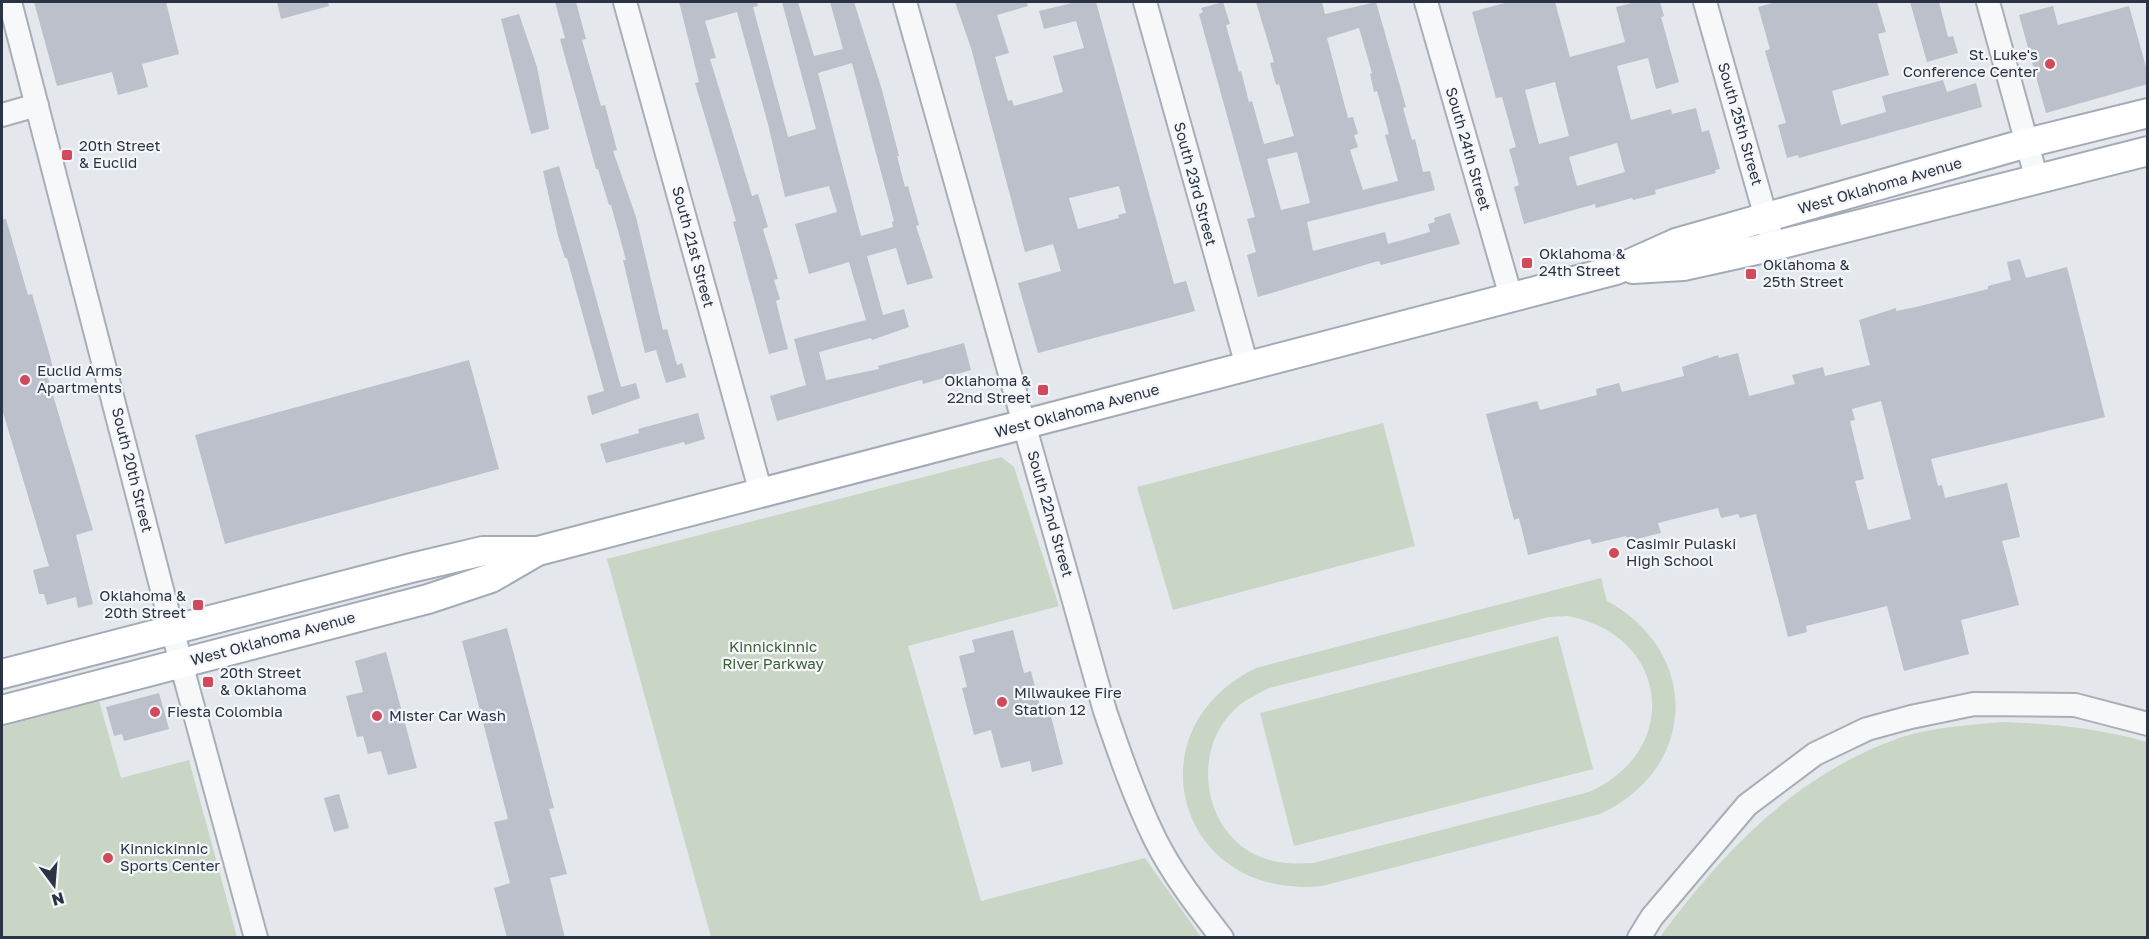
<svg xmlns="http://www.w3.org/2000/svg" width="2149" height="939" font-family="'Golos Text',sans-serif">
	<style>
		.green { fill: #c9d6c5; fill-rule: evenodd }
		.building { fill: #bbc0ca; fill-rule: evenodd }
		.lines { fill: none; stroke-linecap: round; stroke-linejoin: round }
		.minor-casing { stroke: #a9aeb7; stroke-width: 26 }
		.major-casing { stroke: #a3abb8; stroke-width: 32 }
		.minor { stroke: #f7f8fa; stroke-width: 22 }
		.major { stroke: #fff; stroke-width: 28 }
		.poi-dot { fill: #d1495b; stroke: #f4f6f9; stroke-width: 2 }
		.labels { text-anchor: middle; stroke-width: 4.5; stroke-linejoin: round; paint-order: stroke }
		.poi-label { font-size: 15px; fill: #2b3445; stroke: #f4f6f9; text-anchor: start }
		.street-label { font-size: 15px; fill: #2b3445; stroke: #f4f6f9 }
		.park-label { font-size: 15px; fill: #3f6138; stroke: #f4f6f9 }
	</style>
	<rect width="100%" height="100%" fill="#e4e7ec"/>
	<!-- green -->
	<path class="green" d="M1383,423L1415,546L1173,610L1137,487Z
		M1001,457L1014,467L1059,606L908,646L981,901L1145,858L1201,937H711L607,559Z
		M1601,578L1607,601C1701,652 1698,769 1600,814L1322,886C1178,901 1129,730 1256,668ZM1568,616C1669,635 1683,750 1589,792L1313,863C1294,864 1276,864 1258,856C1203,831 1191,752 1234,710C1244,700 1256,695 1269,688L1549,617Z
		M1558,636L1593,769L1294,846L1260,713Z
		M99,701L121,778L189,760L237,937H2V727Z
		M2004,722C2053,724 2099,728 2147,742V937H1660C1722,852 1797,774 1899,738C1932,727 1969,725 2004,722Z"/>
	<!-- building -->
	<path class="building" d="M34,2H166L179,54L142,64L148,87L118,95L112,72L57,86Z
		M277,2H328L329,6L281,19Z
		M555,2H576L586,39L582,40L601,106L605,105L617,150L613,151L636,217L663,330L667,329L677,365L682,363L686,377L666,383L656,350L645,353L623,260H626L611,205H609L598,169H596L560,39L565,38Z
		M679,2H757L758,6L753,7L788,137L816,129L782,2H798L814,56L843,49L830,2H854L882,90L899,156H897L905,187L908,186L919,225L916,226L933,278L907,285L896,248L867,256L883,315L904,309L909,327L872,340L871,338L819,352L826,380L879,369L878,366L964,343L971,370L923,384L922,380L917,381L777,421L770,396L806,385L794,339L866,320L849,262L809,274L795,224L837,212L829,186L785,197L768,124L737,12L705,21L716,58L710,59L752,196L758,194L768,227L763,229L778,279L774,280L780,299L776,301L788,349L769,354L733,222L736,221L695,83L699,82ZM852,63L894,221L892,222L893,227L861,236L818,73Z
		M955,2H1027L1028,6L997,15L1009,53L995,57L1008,101L1012,100L1014,106L1063,92L1053,56L1084,48L1076,21L1044,29L1039,11L1076,2H1096L1174,284L1186,281L1195,311L1038,353L1018,283L1061,271L1053,244L1025,252L971,48ZM1119,186L1126,213L1118,215L1119,218L1078,229L1069,198Z
		M1223,2L1230,24L1226,25L1239,72L1241,71L1249,102L1252,101L1264,144L1294,136L1279,84L1276,85L1270,63L1274,62L1256,2H1322L1325,14L1376,2L1406,107L1403,108L1412,140L1415,139L1423,172L1430,171L1435,190L1307,222L1313,251L1385,232L1388,244L1430,232L1428,224L1435,222L1434,218L1450,213L1460,244L1381,265L1379,261L1371,263L1258,297L1247,255L1256,252L1247,219L1255,217L1199,14L1203,12L1201,8ZM1359,28L1372,73L1370,74L1374,92L1377,91L1389,134L1385,135L1398,181L1363,190L1350,150L1358,147L1354,135L1358,134L1353,117L1348,118L1327,38ZM1297,152L1310,203L1281,210L1267,159Z
		M1508,2H1555L1570,57L1625,42L1616,7L1636,2H1660L1664,16L1661,17L1679,82L1656,89L1648,58L1617,66L1631,120L1671,109L1672,114L1696,108L1702,132L1709,130L1720,169L1715,170L1716,173L1655,190L1656,194L1633,200L1632,198L1596,208L1595,204L1524,224L1514,187L1519,185L1509,149L1516,147L1502,97L1496,98L1472,12ZM1555,82L1569,136L1539,144L1525,90ZM1617,143L1625,172L1577,186L1569,157Z
		M1776,2H1877L1886,32L1878,34L1889,75L1832,91L1841,125L1886,112L1882,96L1943,80L1947,92L1976,83L1982,107L1799,158L1798,155L1787,158L1778,125L1786,123L1765,51L1770,49L1758,7Z
		M1910,2H1939L1948,37L1953,36L1958,53L1927,62Z
		M2053,6L2058,25L2129,6L2148,74V84L2046,113L2019,15Z
		M519,14L537,67L549,129L531,134L501,19Z
		M559,166L621,387L636,383L640,398L592,415L587,396L604,391L567,258H565L558,236L543,171Z
		M2,219H6L28,295L32,294L50,356L54,373L47,375L93,530L76,535L93,604L78,608L76,597L47,605L44,594H39L33,570L49,566L2,409Z
		M2020,259L2026,278L2067,267L2105,417L1931,459L1938,486L1942,485L1945,498L2007,483L2020,537L2002,541L2019,605L1961,620L1969,654L1904,671L1887,606L1806,626L1807,632L1788,637L1756,514L1740,518L1738,514L1721,518L1718,508L1658,523L1661,533L1628,541L1626,536L1592,544L1590,539L1528,555L1519,518L1514,520L1486,414L1537,401L1540,410L1597,395L1596,389L1619,383L1622,392L1684,376L1682,367L1718,355L1719,358L1738,353L1749,396L1795,384L1792,375L1823,367L1825,376L1870,365L1859,320L1896,308V311L1916,307L1988,289V286L2011,280L2007,262ZM1881,401L1911,519L1868,530L1855,481L1864,479L1850,421L1855,420L1852,409Z
		M469,360L499,469L225,544L195,435Z
		M698,413L705,439L685,445L684,442L606,463L600,444L639,433L638,429Z
		M507,628L554,808L549,809L567,874L550,878L565,938H507L494,888L510,883L494,822L508,819L462,641Z
		M1013,630L1024,673L1031,671L1043,718L1051,716L1063,764L1032,772L1030,761L1001,768L991,730L974,735L962,688L967,687L959,656L975,652L972,640Z
		M386,652L417,768L388,775L381,751L368,754L363,736L357,737L346,696L363,692L355,661Z
		M159,693L169,729L124,741L122,734L114,736L106,707Z
		M339,794L349,828L334,832L324,798Z"/>
	<g class="lines">
		<!-- minor casing -->
		<g class="minor-casing">
			<path id="minor" d="M10,2L181,663L256,938
				M625,2L761,493
				M905,2L1105,711C1120,755 1135,798 1155,839C1173,875 1198,907 1222,938
				M1145,2L1247,366
				M1426,2L1511,297
				M1705,2L1774,246
				M1988,2L2037,180
				M2,115L37,105
				M1639,938L1652,917L1747,805L1815,754L1867,729L1911,717L1974,704L2075,705L2148,724"/>
		</g>
		<!-- major casing -->
		<g class="major-casing">
			<path id="major" d="M1633,269L1683,266L1774,246L2148,151
				M2,674L411,568L483,551H538L1616,270L1676,243L2027,143L2148,113
				M2,710L428,599L491,578L536,552"/>
		</g>
		<!-- minor -->
		<use href="#minor" class="minor"/>
		<!-- major -->
		<use href="#major" class="major"/>
	</g>
	<!-- markers -->
	<g class="poi-dot">
		<circle cx="2050" cy="64" r="6"/>
		<rect x="61" y="149" width="12" height="12" rx="3"/>
		<rect x="1521" y="257" width="12" height="12" rx="3"/>
		<rect x="1745" y="268" width="12" height="12" rx="3"/>
		<circle cx="25" cy="380" r="6"/>
		<rect x="1037" y="384" width="12" height="12" rx="3"/>
		<circle cx="1614" cy="553" r="6"/>
		<rect x="192" y="599" width="12" height="12" rx="3"/>
		<rect x="202" y="676" width="12" height="12" rx="3"/>
		<circle cx="1002" cy="702" r="6"/>
		<circle cx="155" cy="712" r="6"/>
		<circle cx="377" cy="716" r="6"/>
		<circle cx="108" cy="858" r="6"/>
	</g>
	<g class="labels">
		<!-- poi labels -->
		<g class="poi-label">
			<text x="2038" y="60" text-anchor="end">St. Luke's<tspan x="2038" dy="17">Conference Center</tspan></text>
			<text x="79" y="151">20th Street<tspan x="79" dy="17">&amp; Euclid</tspan></text>
			<text x="1539" y="259">Oklahoma &amp;<tspan x="1539" dy="17">24th Street</tspan></text>
			<text x="1763" y="270">Oklahoma &amp;<tspan x="1763" dy="17">25th Street</tspan></text>
			<text x="37" y="376">Euclid Arms<tspan x="37" dy="17">Apartments</tspan></text>
			<text x="1031" y="386" text-anchor="end">Oklahoma &amp;<tspan x="1031" dy="17">22nd Street</tspan></text>
			<text x="1626" y="549">Casimir Pulaski<tspan x="1626" dy="17">High School</tspan></text>
			<text x="186" y="601" text-anchor="end">Oklahoma &amp;<tspan x="186" dy="17">20th Street</tspan></text>
			<text x="220" y="678">20th Street<tspan x="220" dy="17">&amp; Oklahoma</tspan></text>
			<text x="1014" y="698">Milwaukee Fire<tspan x="1014" dy="17">Station 12</tspan></text>
			<text x="167" y="717">Fiesta Colombia</text>
			<text x="389" y="721">Mister Car Wash</text>
			<text x="120" y="854">Kinnickinnic<tspan x="120" dy="17">Sports Center</tspan></text>
		</g>
		<!-- street labels -->
		<g class="street-label">
			<text transform="translate(1740 124) rotate(74)" y="5">South 25th Street</text>
			<text transform="translate(1468 149) rotate(74)" y="5">South 24th Street</text>
			<text transform="translate(1195 184) rotate(75)" y="5">South 23rd Street</text>
			<text transform="translate(1880 186) rotate(-16)" y="5">West Oklahoma Avenue</text>
			<text transform="translate(693 247) rotate(75)" y="5">South 21st Street</text>
			<text transform="translate(1077 411) rotate(-15)" y="5">West Oklahoma Avenue</text>
			<text transform="translate(132 470) rotate(76)" y="5">South 20th Street</text>
			<text transform="translate(1050 514) rotate(74)" y="5">South 22nd Street</text>
			<text transform="translate(273 639) rotate(-15)" y="5">West Oklahoma Avenue</text>
		</g>
		<!-- park labels -->
		<g class="park-label">
			<text x="773" y="652">Kinnickinnic<tspan x="773" dy="17">River Parkway</tspan></text>
		</g>
	</g>
	<!-- border -->
	<rect width="2149" height="939" fill="none" stroke="#2b3445" stroke-width="6"/>
	<!-- north arrow -->
	<g transform="translate(54 885) rotate(164)" stroke="#f4f6f9" stroke-width="4.5" paint-order="stroke">
	<path d="M0-4.5L10 22L0 15L-10 22Z" fill="#2b3445"/>
	<text y="-9" font-size="16" font-weight="bold" text-anchor="middle" fill="#2b3445">N</text>
	</g>
</svg>
